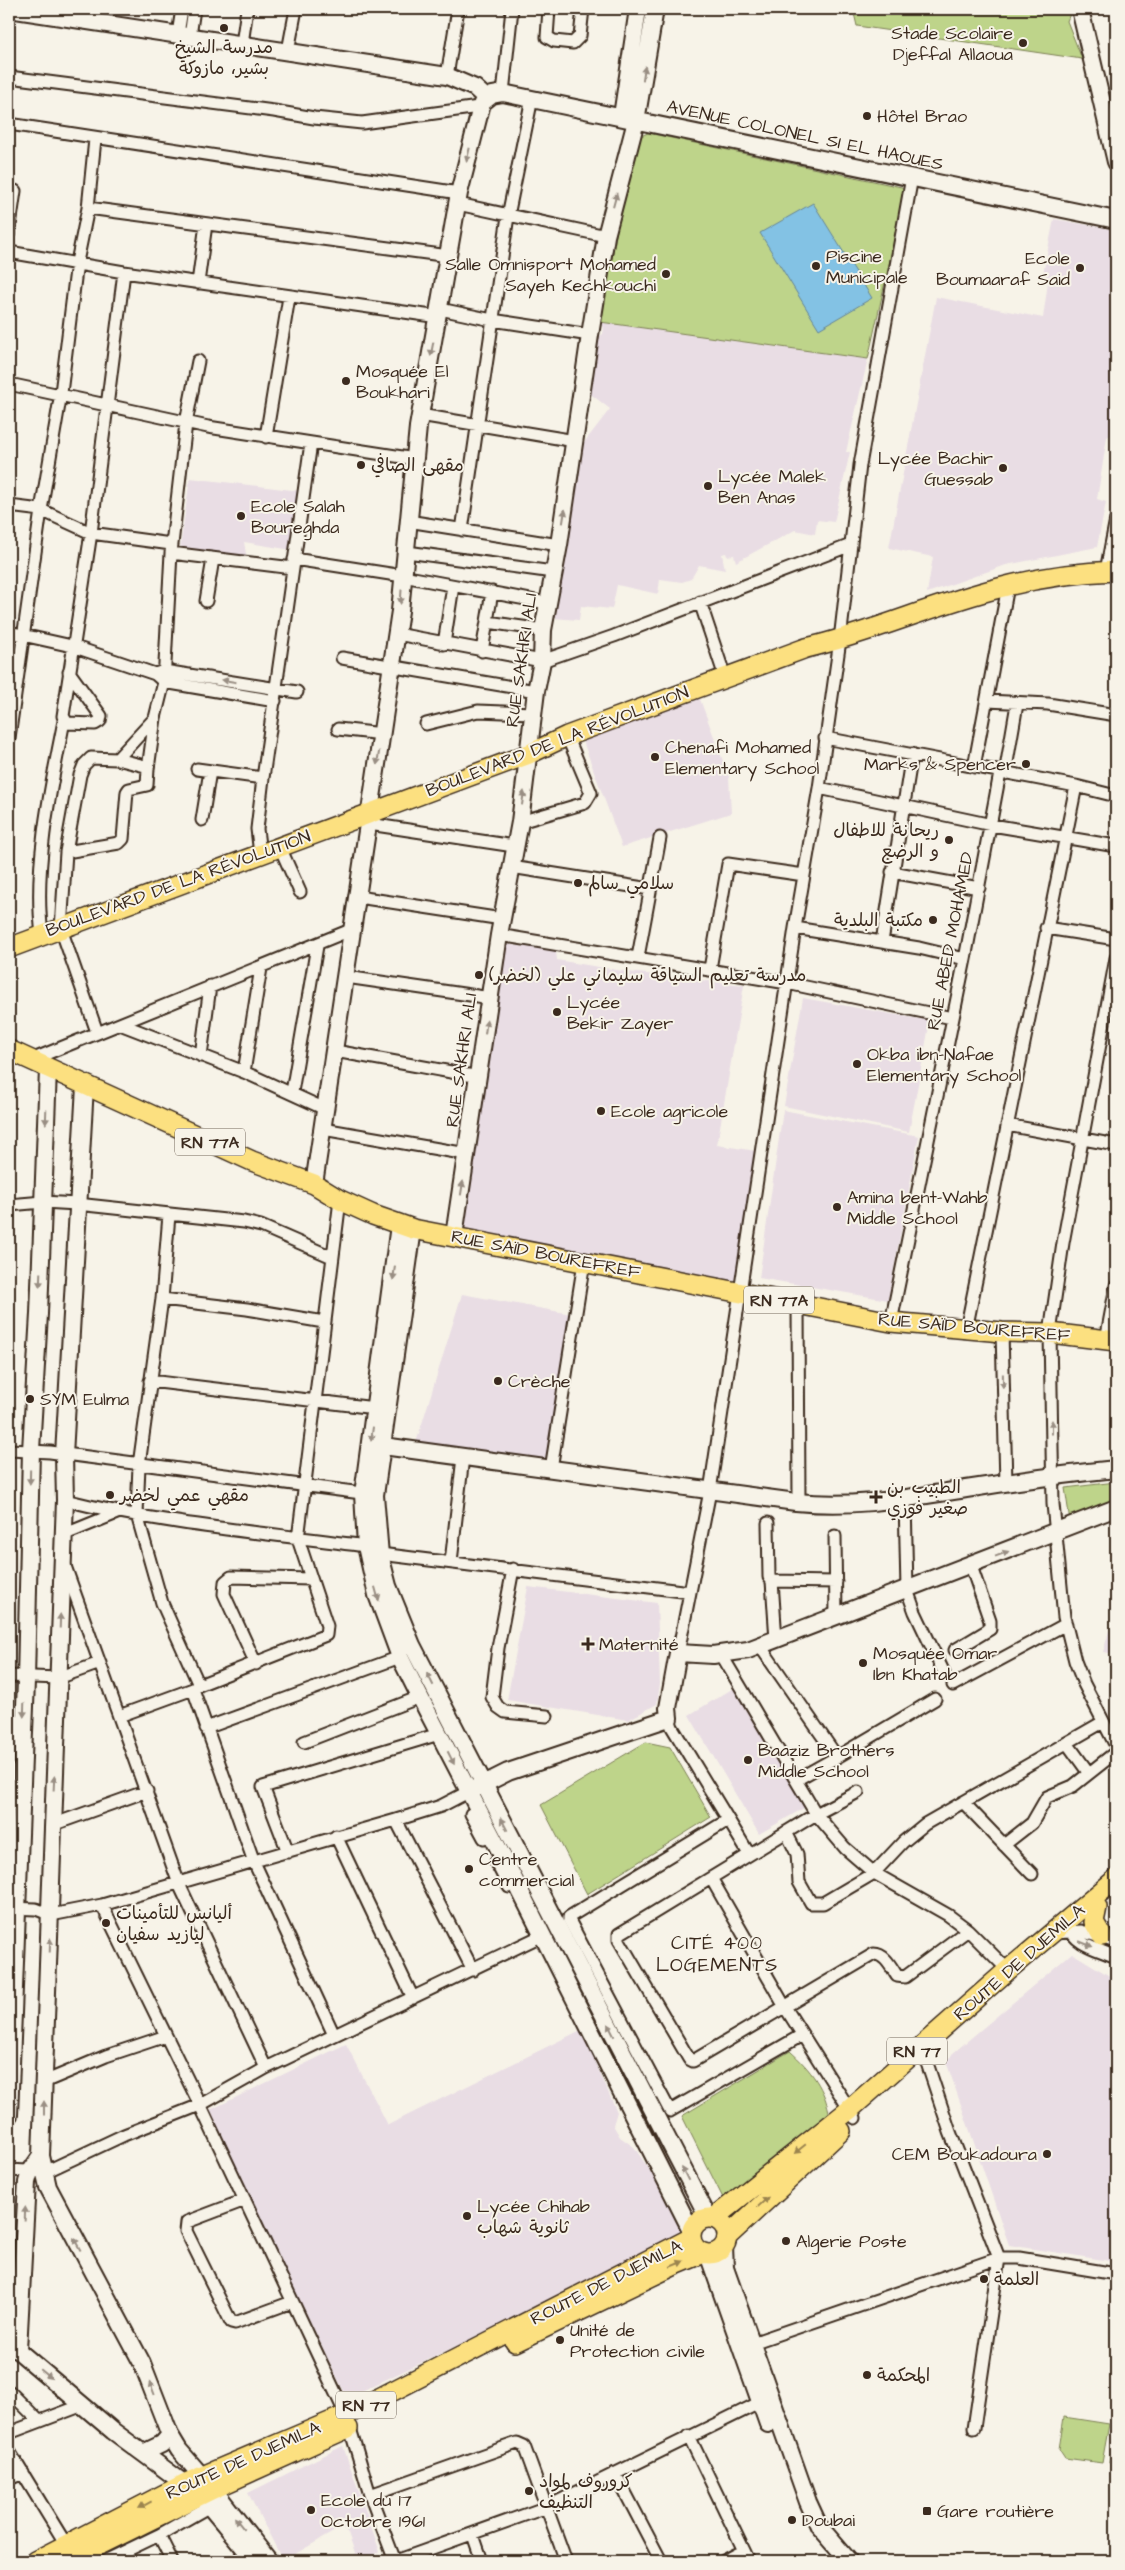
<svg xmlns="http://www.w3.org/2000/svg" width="1125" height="2570" font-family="'Architects Daughter','Playpen Sans Arabic',sans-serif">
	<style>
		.built { fill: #e9dde4 }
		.green { fill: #bed48a; stroke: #7c7f54 }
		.water { fill: #83c2e4; stroke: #668595 }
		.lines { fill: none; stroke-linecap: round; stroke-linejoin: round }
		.street-casing { stroke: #3b2a1e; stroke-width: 15 }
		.secondary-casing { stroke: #3b2a1e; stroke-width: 20 }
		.primary-casing { stroke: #3b2a1e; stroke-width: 22 }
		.street { stroke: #f7f3e8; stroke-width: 11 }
		.secondary { stroke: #f7f3e8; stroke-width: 16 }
		.primary { stroke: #fce080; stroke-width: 19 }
		.oneway { fill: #998e83 }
		.oneway2 { fill: #9c854f }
		.poi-dot { fill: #3b2a1e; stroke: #f7f3e8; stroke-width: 2 }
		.labels { text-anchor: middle; stroke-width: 4; stroke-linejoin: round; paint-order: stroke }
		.shield { fill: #f7f3e8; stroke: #73665b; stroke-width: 1 }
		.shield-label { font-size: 16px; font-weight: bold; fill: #3b2a1e }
		.poi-label { font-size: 18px; fill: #3b2a1e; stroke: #f7f3e8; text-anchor: start }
		.street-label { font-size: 18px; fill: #3b2a1e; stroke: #f7f3e8 }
		.neighbourhood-label { font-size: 19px; letter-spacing: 1px; fill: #3b2a1e; stroke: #f7f3e8 }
	</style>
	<rect width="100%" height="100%" fill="#f7f3e8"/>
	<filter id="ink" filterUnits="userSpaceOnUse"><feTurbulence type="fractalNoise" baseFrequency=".02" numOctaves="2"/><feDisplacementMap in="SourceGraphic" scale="10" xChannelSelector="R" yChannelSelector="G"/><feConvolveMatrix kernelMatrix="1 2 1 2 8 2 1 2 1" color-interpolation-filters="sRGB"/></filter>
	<g filter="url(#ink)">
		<!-- built -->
		<path class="built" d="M1054,219L1116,230V432L1107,437L1097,499L1106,502L1097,547L1006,565L927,593L933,557L889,548L936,297L1043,318L1048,282L1042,279Z
			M600,322L868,359L846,452H850L834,522L817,520L815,534L795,530L736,562L734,555L727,556L726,553L722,554L725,570L699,565L691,579L682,582L660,579L658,594L617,585L612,609L581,606L579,620L553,618L580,448L610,409L588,392L597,338L603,334L604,327Z
			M190,478L300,491L292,550L244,542L247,560L180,548Z
			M698,694L729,777L731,813L622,847L581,736Z
			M503,944L556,951L557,960L629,972L744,985L717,1145L756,1151L734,1288L461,1233Z
			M803,998L930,1021L909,1132L784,1106Z
			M783,1110L919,1136L888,1300L759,1278Z
			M462,1294L571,1314L548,1462L416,1443Z
			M528,1587L657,1603L660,1684L657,1704L628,1720L507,1700Z
			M1116,1624V1654L1103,1652L1109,1631Z
			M737,1686L809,1805L759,1834L689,1715Z
			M1072,1953L1116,1980V2262L1009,2245L947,2064L952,2054Z
			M581,2030L617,2112L613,2125L620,2137L634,2147L668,2198L683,2234L677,2241L347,2398L208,2111L346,2044L388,2125Z
			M343,2446L380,2552L358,2561L348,2533L342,2527L283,2561L248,2493Z"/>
		<!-- green -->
		<path class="green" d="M853,9H1072L1067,21L1082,59L857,26Z
			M648,133L906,188L868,359L600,322L633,143L636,138Z
			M1116,1482V1502L1070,1521L1065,1488Z
			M646,1742L670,1747L711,1817L587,1894L541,1805Z
			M790,2051C811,2070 825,2088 830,2117L745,2191L723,2198L682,2116Z
			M1064,2417L1109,2424L1102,2463L1065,2458L1059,2449Z
			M1115,2424L1116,2425V2464L1109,2463Z"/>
		<!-- water -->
		<path class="water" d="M813,203L872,298L819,329L760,233Z"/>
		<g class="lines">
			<!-- street casing -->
			<g class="street-casing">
				<path id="street" d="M549,9L547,37L554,41L573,43L580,36L583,9
					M178,34L182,9
					M190,36L194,9
					M242,44L247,9
					M288,51L296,9
					M447,76L458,9
					M9,77L274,111L314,118L362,123L479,107
					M503,93L512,9
					M9,124L459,193
					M458,204L606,236
					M88,208L449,256
					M9,233L15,191
					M9,252L124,272L439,317
					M198,283L206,224
					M440,309L492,320L590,335
					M9,384L208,427L415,459
					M420,415L575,441
					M266,437L289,297
					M9,506L41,510L91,533L171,544
					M408,521L559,545
					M462,530L508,216L532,98
					M407,552L553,572
					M171,553L186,423L198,361
					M294,559L403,576L547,603
					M1106,571L1116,519
					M206,601L213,559
					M700,602L725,677
					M488,622L543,630
					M9,632L72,646L155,674
					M397,634L542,661L614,636L851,545
					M444,644L453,586
					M482,651L492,592
					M342,658L536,691
					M69,672L101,716L100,721L95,724L67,723L63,716L91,533L124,272
					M275,701L164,682L155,674L164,671L297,692
					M987,701L1048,704L1116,715
					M426,724L478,711L533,713
					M338,729L383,734
					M9,738L41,510L61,393L77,262L88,208L95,139
					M825,738L1076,786L1116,796
					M117,759L155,718L164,682L171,553L293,568
					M974,767L1008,586
					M148,769L155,718
					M197,769L263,778
					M1005,774L1017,704
					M819,788L992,825L1116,846
					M202,820L210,771
					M520,822L585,803L591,793L567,736
					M369,824L514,846
					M279,845L300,892
					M66,852L119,843L123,839L127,792L129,789L147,785L148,769L145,766L117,759L91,758L84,765L80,775L66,852L61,929L97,1032
					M260,854L257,829L263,778L311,443
					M511,867L650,889
					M892,872L979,888
					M358,897L502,919
					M795,928L919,948L965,959
					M1046,928L1116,939
					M42,934C33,868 51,786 64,721
					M499,935L787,983L952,1018
					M882,942L912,754
					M638,957L660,838
					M1116,958L1063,1243L1050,1333L1053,1504L1064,1617L1075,1661L1084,1684L1116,1746
					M710,969L728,864L804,875
					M346,977L491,998
					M120,1024L244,1072L325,1109
					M335,1051L479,1077
					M201,1056L210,986
					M31,1060L353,929
					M244,1072L261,968
					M292,1092L317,946
					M1007,1125L1116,1145
					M323,1129L467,1154
					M9,1205L43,1202L77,1204L244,1222L261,1226L332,1257
					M169,1215L162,1299L139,1465L137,1515L162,1603L199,1685L193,1689L254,1862L334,2035
					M162,1299L247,1309L324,1322
					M798,1303L799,1503
					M891,1322L965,959L1000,773
					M966,1330L1076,786
					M1002,1332L1006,1483
					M1106,1340L1116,1286
					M150,1381L375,1408
					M9,1450L50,1452L369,1494
					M551,1469L584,1262
					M905,1499L907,1590L915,1612L944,1673
					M65,1500C164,1525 266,1533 366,1546
					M768,1523L769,1577L772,1581L836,1582
					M63,1535L117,1513
					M835,1536L836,1617
					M380,1554L690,1592
					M451,1562L463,1457
					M65,1566L179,1884L266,2068
					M513,1569L498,1648L492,1697L498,1707L505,1712L547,1716
					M772,1581L776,1640
					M760,1646L837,1757L935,1699
					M955,1650L990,1629V1621L971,1566
					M678,1653L710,1491L795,928L819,788L840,640L860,465L912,177
					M721,1654L816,1814L845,1848L874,1873L948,1915L968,1930
					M256,1664L224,1594L225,1582L231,1577L311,1579
					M9,1676L58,1678L100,1663
					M199,1685L326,1635L327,1626L298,1539L340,1200
					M953,1685L1066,1624
					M119,1716L193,1689
					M669,1718L672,1727L749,1854
					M206,1728L400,1657
					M304,1742L420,1697
					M1067,1743L1088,1772
					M796,1780L837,1757
					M858,1792L816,1814L619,1934V1940L689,2059L693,2061L874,1954C885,1954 891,1967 897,1976L905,1977L968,1930L1008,1970
					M963,1802L1032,1874
					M478,1810L471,1814L484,1838L491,1834
					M396,1820L473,1970
					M728,1820L569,1917V1920L670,2111L802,2035
					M52,1825L147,1791
					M786,1832L797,1854L799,1882L811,1903H823L874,1873L903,1842L925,1824L1103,1722
					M336,1836L413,1998
					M1004,1845L1032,1823L1047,1797L1073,1786L1116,1752
					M288,1852L263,1787L439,1734
					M504,1859L496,1862L509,1887L516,1884
					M711,1878L785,2007L855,2118
					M102,1905L200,2105L346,2415L370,2495L395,2561
					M9,1908L36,1909L51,1915L102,1905L396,1820L441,1806L468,1792
					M1068,1925C1074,1945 1098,1949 1116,1957
					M1055,1933L1081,1931L1116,1942
					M918,2050L925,2057L950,2132L999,2258H1019L1116,2274
					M44,2082L106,2056L166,2036
					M9,2170L45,2172L124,2135L200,2105L266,2068L543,1935
					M245,2200L187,2222L186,2231L231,2322L235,2323L292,2302
					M752,2343L999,2258L974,2428
					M9,2391L39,2421
					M9,2433L83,2405
					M689,2436L749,2561
					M9,2451L67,2546
					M615,2473L661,2561
					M9,2479L23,2473
					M370,2495L517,2443L524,2446L566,2561
					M159,2535L172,2561
					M473,2535L482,2561
					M105,2561L159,2535L210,2506
					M396,2561L547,2507L767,2399
					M724,2561L743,2551"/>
			</g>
			<!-- secondary casing -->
			<g class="secondary-casing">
				<path id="secondary" d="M9,9L447,76L475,88L486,98
					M1080,9L1116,162
					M622,116L638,9
					M85,1086L64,1455L65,1500L41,2156L48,2187L142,2363L170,2435L179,2450L213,2489L269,2561
					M314,1184L400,611L418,427L459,193L482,103L492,95L503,93L1116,220
					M399,1225L363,1494L366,1546L377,1595L400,1657L420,1697L504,1859L692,2232
					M413,1229L375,1495L380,1555L388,1586L412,1645L708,2217
					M454,1236L499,935L520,822L536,691L542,661L543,630L559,545L590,335L606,236L636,121L655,9
					M383,1446L796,1502C857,1508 906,1498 966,1489C1016,1481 1066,1474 1116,1469
					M474,1789L508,1772L669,1718L668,1708L678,1653L713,1655L748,1650L1116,1508
					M9,2115L26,1681L31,1450L39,1314L48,1069
					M724,2247L725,2268L808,2502L819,2526L849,2561
					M708,2254L768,2424
					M9,2343L113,2431L201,2496L255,2561
					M18,2350L27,2182L30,2172L41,2156
					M143,2453L162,2444L170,2435"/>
			</g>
			<!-- primary casing -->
			<g class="primary-casing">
				<path id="primary" d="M9,948L529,754L567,736L806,648C872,633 934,604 999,588C1037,578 1078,572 1116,571
					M9,1050L252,1161L314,1184L340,1200L373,1215L413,1229L891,1322L1002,1332L1050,1333L1116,1341
					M1097,1907L1094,1922L1102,1936
					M691 2236a18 18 0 1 1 36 0a18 18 0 1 1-36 0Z
					M714,2218L849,2110L1008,1970L1116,1879
					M728,2236L841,2131
					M515,2342L675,2265L704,2253
					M35,2561L186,2483L346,2415L691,2238
					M67,2561L213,2489L348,2428"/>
			</g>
			<!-- street -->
			<use href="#street" class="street"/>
			<!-- secondary -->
			<use href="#secondary" class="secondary"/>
			<!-- primary -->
			<use href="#primary" class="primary"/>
		</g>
		<!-- one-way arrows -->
		<defs><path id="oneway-solid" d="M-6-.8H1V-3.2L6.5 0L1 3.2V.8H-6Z" transform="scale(1.25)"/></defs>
		<g class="oneway">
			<use href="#oneway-solid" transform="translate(644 73) rotate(-81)"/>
			<use href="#oneway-solid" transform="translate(468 155) rotate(103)"/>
			<use href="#oneway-solid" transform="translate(615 200) rotate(-75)"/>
			<use href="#oneway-solid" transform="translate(432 349) rotate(101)"/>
			<use href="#oneway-solid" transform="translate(564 516) rotate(-81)"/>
			<use href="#oneway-solid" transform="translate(401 597) rotate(94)"/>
			<use href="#oneway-solid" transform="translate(229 681) rotate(-171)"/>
			<use href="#oneway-solid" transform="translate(378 758) rotate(100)"/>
			<use href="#oneway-solid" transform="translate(523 798) rotate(-82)"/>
			<use href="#oneway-solid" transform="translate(486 1027) rotate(-82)"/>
			<use href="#oneway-solid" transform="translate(46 1117) rotate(92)"/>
			<use href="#oneway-solid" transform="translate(462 1188) rotate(-81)"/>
			<use href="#oneway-solid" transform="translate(394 1273) rotate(98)"/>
			<use href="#oneway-solid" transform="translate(40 1280) rotate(92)"/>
			<use href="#oneway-solid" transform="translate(1003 1381) rotate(89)"/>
			<use href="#oneway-solid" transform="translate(1052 1427) rotate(-90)"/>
			<use href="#oneway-solid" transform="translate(372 1434) rotate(98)"/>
			<use href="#oneway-solid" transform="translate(30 1477) rotate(91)"/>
			<use href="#oneway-solid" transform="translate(1002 1554) rotate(-21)"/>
			<use href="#oneway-solid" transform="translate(377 1594) rotate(74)"/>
			<use href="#oneway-solid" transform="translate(60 1621) rotate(-88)"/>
			<use href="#oneway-solid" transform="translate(430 1679) rotate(-117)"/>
			<use href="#oneway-solid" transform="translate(24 1710) rotate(92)"/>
			<use href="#oneway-solid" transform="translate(451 1758) rotate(63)"/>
			<use href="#oneway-solid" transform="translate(54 1783) rotate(-87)"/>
			<use href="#oneway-solid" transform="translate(504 1824) rotate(-117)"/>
			<use href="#oneway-solid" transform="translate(1086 1944) rotate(22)"/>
			<use href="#oneway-solid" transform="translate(50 1945) rotate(-88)"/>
			<use href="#oneway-solid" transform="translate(611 2030) rotate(-117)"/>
			<use href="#oneway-solid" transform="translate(44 2108) rotate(-90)"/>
			<use href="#oneway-solid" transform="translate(685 2174) rotate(-117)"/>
			<use href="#oneway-solid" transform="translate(25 2214) rotate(-87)"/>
			<use href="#oneway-solid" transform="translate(77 2244) rotate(-119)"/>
			<use href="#oneway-solid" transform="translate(46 2374) rotate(40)"/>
			<use href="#oneway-solid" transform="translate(152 2388) rotate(-111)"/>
			<use href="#oneway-solid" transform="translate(239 2523) rotate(-128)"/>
		</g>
		<g class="oneway2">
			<use href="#oneway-solid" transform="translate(800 2149) rotate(141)"/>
			<use href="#oneway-solid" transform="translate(763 2202) rotate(-43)"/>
			<use href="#oneway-solid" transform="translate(677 2264) rotate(-23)"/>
			<use href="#oneway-solid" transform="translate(145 2505) rotate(152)"/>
		</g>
	</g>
	<!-- markers -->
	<g class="poi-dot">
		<circle cx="224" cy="28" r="5"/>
		<circle cx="1023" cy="43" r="5"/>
		<circle cx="867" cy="116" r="5"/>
		<circle cx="816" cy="266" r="5"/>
		<circle cx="1080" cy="268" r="5"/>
		<circle cx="666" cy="274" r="5"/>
		<circle cx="346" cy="381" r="5"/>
		<circle cx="361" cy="465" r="5"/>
		<circle cx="1003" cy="468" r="5"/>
		<circle cx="708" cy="486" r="5"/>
		<circle cx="241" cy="516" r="5"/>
		<circle cx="655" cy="757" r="5"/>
		<circle cx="1026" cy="764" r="5"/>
		<circle cx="949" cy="840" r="5"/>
		<circle cx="578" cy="883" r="5"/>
		<circle cx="933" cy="920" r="5"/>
		<circle cx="479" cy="975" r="5"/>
		<circle cx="557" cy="1012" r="5"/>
		<circle cx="857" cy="1064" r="5"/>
		<circle cx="601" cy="1111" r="5"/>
		<circle cx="837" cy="1207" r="5"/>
		<circle cx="498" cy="1381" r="5"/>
		<circle cx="30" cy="1399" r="5"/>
		<circle cx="110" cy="1495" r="5"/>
		<path d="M873.5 1489.5h5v5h5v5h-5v5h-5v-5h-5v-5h5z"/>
		<path d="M585.5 1636.5h5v5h5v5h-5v5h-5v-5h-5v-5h5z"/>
		<circle cx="863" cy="1663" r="5"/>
		<circle cx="748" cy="1760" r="5"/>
		<circle cx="469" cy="1869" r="5"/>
		<circle cx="106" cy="1923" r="5"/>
		<circle cx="1047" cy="2154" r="5"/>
		<circle cx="467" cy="2216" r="5"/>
		<circle cx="786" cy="2241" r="5"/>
		<circle cx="984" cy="2279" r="5"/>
		<circle cx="560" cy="2340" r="5"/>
		<circle cx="867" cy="2375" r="5"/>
		<circle cx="529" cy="2491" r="5"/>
		<circle cx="311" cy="2510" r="5"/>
		<rect x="922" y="2506" width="10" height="10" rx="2.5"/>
		<circle cx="792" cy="2520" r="5"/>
	</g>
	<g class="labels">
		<!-- shield labels -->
		<g class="shield">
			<rect x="175" y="1128.5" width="70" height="27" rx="4"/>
			<rect x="744" y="1286.5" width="70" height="27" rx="4"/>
			<rect x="887" y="2037.5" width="60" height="27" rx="4"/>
			<rect x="336" y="2391.5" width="60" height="27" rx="4"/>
		</g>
		<g class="shield-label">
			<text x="210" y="1148">RN 77A</text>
			<text x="779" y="1306">RN 77A</text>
			<text x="917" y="2057">RN 77</text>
			<text x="366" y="2411">RN 77</text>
		</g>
		<!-- poi labels -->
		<g class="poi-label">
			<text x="1013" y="39" text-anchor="end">Stade Scolaire<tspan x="1013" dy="21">Djeffal Allaoua</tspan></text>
			<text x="224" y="53" text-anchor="middle">مدرسة الشيخ<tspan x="224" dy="21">بشير، مازوكة</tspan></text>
			<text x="877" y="122">Hôtel Brao</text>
			<text x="826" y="262">Piscine<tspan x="826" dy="21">Municipale</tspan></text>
			<text x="1070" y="264" text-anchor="end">Ecole<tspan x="1070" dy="21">Boumaaraf Said</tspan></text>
			<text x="656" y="270" text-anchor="end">Salle Omnisport Mohamed<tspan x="656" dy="21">Sayeh Kechkouchi</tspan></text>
			<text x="356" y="377">Mosquée El<tspan x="356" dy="21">Boukhari</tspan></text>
			<text x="993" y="464" text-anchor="end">Lycée Bachir<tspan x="993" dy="21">Guessab</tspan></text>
			<text x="371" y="471">مقهى الصافي</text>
			<text x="718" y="482">Lycée Malek<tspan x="718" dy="21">Ben Anas</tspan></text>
			<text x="251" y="512">Ecole Salah<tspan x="251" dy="21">Boureghda</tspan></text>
			<text x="665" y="753">Chenafi Mohamed<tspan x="665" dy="21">Elementary School</tspan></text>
			<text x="1016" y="770" text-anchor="end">Marks &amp; Spencer</text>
			<text x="939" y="836" text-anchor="end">ريحانة للاطفال<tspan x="939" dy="21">و الرضع</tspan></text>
			<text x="588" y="889">سلامي سالم</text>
			<text x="923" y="926" text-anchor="end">مكتبة البلدية</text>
			<text x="489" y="981">مدرسة تعليم السياقة سليماني علي (لخضر)</text>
			<text x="567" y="1008">Lycée<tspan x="567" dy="21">Bekir Zayer</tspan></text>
			<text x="867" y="1060">Okba ibn-Nafae<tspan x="867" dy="21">Elementary School</tspan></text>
			<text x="611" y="1117">Ecole agricole</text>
			<text x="847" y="1203">Amina bent-Wahb<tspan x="847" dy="21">Middle School</tspan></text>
			<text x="508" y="1387">Crèche</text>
			<text x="40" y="1405">SYM Eulma</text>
			<text x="887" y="1493">الطبيب بن<tspan x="887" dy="21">صغير فوزي</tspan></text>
			<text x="120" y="1501">مقهي عمي لخضر</text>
			<text x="599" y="1650">Maternité</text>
			<text x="873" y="1659">Mosquée Omar<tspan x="873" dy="21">Ibn Khatab</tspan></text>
			<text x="758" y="1756">Baaziz Brothers<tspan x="758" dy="21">Middle School</tspan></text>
			<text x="479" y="1865">Centre<tspan x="479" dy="21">commercial</tspan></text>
			<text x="116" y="1919">أليانس للتأمينات<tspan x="116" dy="21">ليازيد سفيان</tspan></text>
			<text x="1037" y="2160" text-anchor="end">CEM Boukadoura</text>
			<text x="477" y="2212">Lycée Chihab<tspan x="477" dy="21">ثانوية شهاب</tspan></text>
			<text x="796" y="2247">Algerie Poste</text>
			<text x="994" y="2285">العلمة</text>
			<text x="570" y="2336">Unité de<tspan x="570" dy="21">Protection civile</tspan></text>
			<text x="877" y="2381">المحكمة</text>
			<text x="539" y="2487">كروروف لمواد<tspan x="539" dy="21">التنظيف</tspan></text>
			<text x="321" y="2506">Ecole du 17<tspan x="321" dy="21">Octobre 1961</tspan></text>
			<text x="937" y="2517">Gare routière</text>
			<text x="802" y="2526">Doubai</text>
		</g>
		<!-- street labels -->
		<g class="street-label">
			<text transform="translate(805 135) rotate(12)" y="6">AVENUE COLONEL SI EL HAOUES</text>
			<text transform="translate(521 660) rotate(-82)" y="6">RUE SAKHRI ALI</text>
			<text transform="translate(557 741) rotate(-21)" y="6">BOULEVARD DE LA RÉVOLUTION</text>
			<text transform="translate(178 883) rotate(-20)" y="6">BOULEVARD DE LA RÉVOLUTION</text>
			<text transform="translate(950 941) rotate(-79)" y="6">RUE ABED MOHAMED</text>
			<text transform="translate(461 1060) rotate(-82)" y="6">RUE SAKHRI ALI</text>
			<text transform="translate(546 1254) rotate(11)" y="6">RUE SAÏD BOUREFREF</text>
			<text transform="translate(974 1327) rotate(5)" y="6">RUE SAÏD BOUREFREF</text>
			<text transform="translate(1019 1962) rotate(-41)" y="6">ROUTE DE DJEMILA</text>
			<text transform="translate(606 2282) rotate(-27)" y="6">ROUTE DE DJEMILA</text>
			<text transform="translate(243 2460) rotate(-24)" y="6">ROUTE DE DJEMILA</text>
		</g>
		<!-- neighbourhood labels -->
		<g class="neighbourhood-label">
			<text x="717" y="1949">CITÉ 400<tspan x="717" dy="22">LOGEMENTS</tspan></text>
		</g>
	</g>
	<!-- margin -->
	<rect width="1125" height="2570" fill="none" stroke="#f7f3e8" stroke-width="30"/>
	<rect x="15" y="15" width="1095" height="2540" fill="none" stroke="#3b2a1e" stroke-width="2" filter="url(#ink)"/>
</svg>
